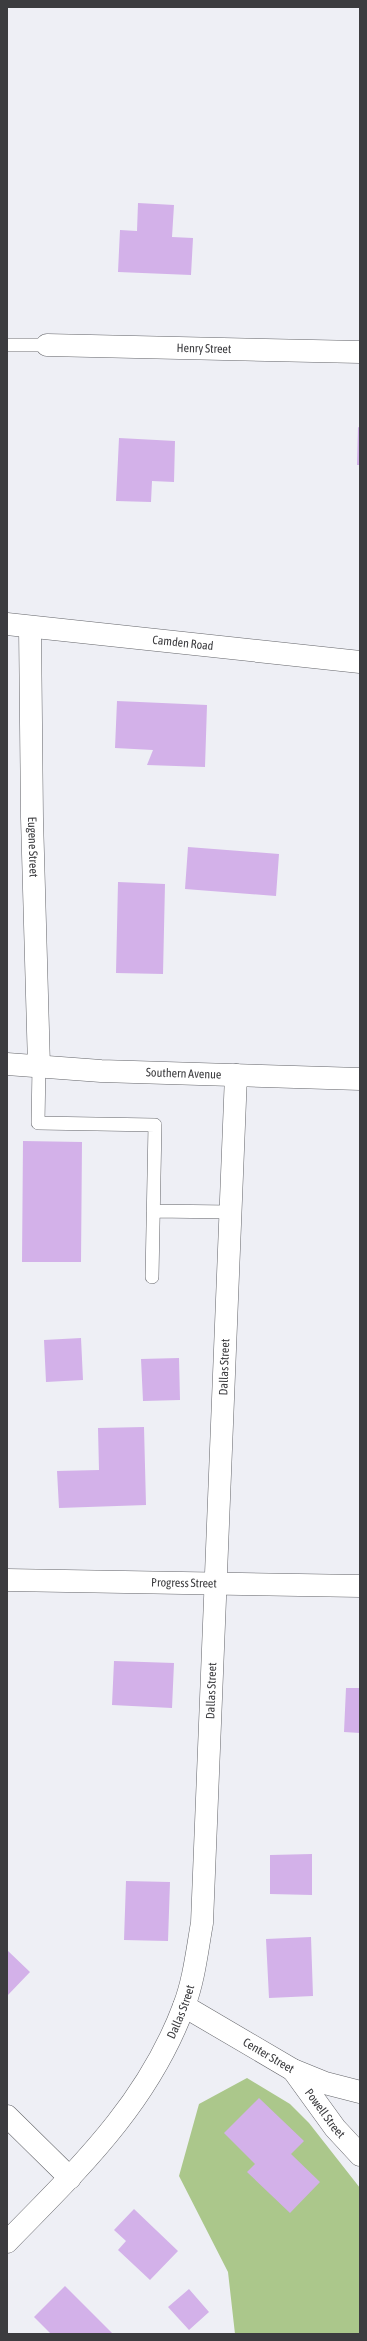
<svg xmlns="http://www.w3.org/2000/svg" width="367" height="2341" font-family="'Asap Condensed',sans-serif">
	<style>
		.forest { fill: #abc78b }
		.building { fill: #d3b1e9 }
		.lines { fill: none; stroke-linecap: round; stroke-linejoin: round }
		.service-casing { stroke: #64656a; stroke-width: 14 }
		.minor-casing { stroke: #64656a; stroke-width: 23 }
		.tertiary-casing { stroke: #64656a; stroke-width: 23 }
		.secondary-casing { stroke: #64656a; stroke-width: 23 }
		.service { stroke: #fff; stroke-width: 13 }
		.minor { stroke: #fff; stroke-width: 22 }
		.tertiary { stroke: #fff; stroke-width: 22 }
		.secondary { stroke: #fff; stroke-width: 22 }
		.labels { text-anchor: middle; stroke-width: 3; stroke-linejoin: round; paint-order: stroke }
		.street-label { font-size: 12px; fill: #3c3c3f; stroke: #fff }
	</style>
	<rect width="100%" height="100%" fill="#eeeff5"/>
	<!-- forest -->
	<path class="forest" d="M247,2078L290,2104L309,2123L360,2188V2334H235L228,2272L179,2176L199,2104Z"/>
	<!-- building -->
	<path class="building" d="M138,203L174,205L172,237L193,238L191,275L118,272L120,230L137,231Z
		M358,427L360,428V465H357Z
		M119,438L175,441L174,482L152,481L151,502L116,501Z
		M117,701L207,705L205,767L147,765L153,750L115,748Z
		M188,847L279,854L276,896L185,889Z
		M118,882L165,884L163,974L116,973Z
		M23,1141L82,1142L81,1262H22Z
		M81,1338L83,1380L46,1382L44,1340Z
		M179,1358L180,1400L143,1401L141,1359Z
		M144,1427L146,1505L59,1508L57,1471L99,1470L98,1428Z
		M114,1661L174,1663L172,1708L112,1705Z
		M346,1688H360V1733L344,1732Z
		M312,1854V1895L270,1894V1855Z
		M126,1881L170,1882L168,1941L124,1940Z
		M311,1937L313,1996L269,1998L266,1939Z
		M7,1950L30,1972L7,1996Z
		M259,2098L304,2141L291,2154L320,2182L290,2213L247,2172L255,2164L224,2133Z
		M134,2209L178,2251L150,2280L118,2250L126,2241L114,2230Z
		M65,2286L113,2334H51L34,2317Z
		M189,2289L209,2312L189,2330L168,2307Z"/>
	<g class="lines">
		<!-- service casing -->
		<g class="service-casing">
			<path id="service" d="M7,345H47
				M39,1066L38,1123L155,1125L152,1277
				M153,1211L230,1212"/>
		</g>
		<!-- minor casing -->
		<g class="minor-casing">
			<g id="minor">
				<path id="s1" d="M47,345L360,352"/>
				<path id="s2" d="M30,627L32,818L39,1066"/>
				<path id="s3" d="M7,1580L360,1586"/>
				<path id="s4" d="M184,2006L293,2070L325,2083L360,2092"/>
				<path id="s5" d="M293,2070L335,2128L360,2155"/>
				<path d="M7,2116L70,2178"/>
				<path id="s6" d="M7,2242C78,2169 147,2105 184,2006C194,1980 197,1951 202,1923L236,1075"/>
			</g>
		</g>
		<!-- tertiary casing -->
		<g class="tertiary-casing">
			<g id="tertiary">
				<path id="s7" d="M7,624L360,662"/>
			</g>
		</g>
		<!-- secondary casing -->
		<g class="secondary-casing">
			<g id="secondary">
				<path id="s8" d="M7,1064L101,1071L360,1079"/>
			</g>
		</g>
		<!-- service -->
		<use href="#service" class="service"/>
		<!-- minor -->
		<use href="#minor" class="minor"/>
		<!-- tertiary -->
		<use href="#tertiary" class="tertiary"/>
		<!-- secondary -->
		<use href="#secondary" class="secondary"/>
	</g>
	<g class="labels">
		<!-- street labels -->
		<g class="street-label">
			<text dy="4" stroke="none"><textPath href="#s1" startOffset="157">Henry Street</textPath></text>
			<text dy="4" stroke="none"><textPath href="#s7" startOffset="177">Camden Road</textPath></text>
			<text dy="4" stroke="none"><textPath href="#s2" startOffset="220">Eugene Street</textPath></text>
			<text dy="4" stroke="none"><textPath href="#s8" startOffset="177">Southern Avenue</textPath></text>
			<text dy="4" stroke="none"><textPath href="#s6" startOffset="939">Dallas Street</textPath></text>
			<text dy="4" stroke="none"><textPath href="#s3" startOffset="177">Progress Street</textPath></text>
			<text dy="4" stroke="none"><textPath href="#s6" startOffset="615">Dallas Street</textPath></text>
			<text dy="4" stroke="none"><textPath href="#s6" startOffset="291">Dallas Street</textPath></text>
			<text dy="4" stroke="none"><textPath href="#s4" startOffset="98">Center Street</textPath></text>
			<text dy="4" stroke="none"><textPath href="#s5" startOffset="54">Powell Street</textPath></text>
		</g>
	</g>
	<!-- border -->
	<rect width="367" height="2341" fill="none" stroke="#3c3c3f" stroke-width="16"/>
</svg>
